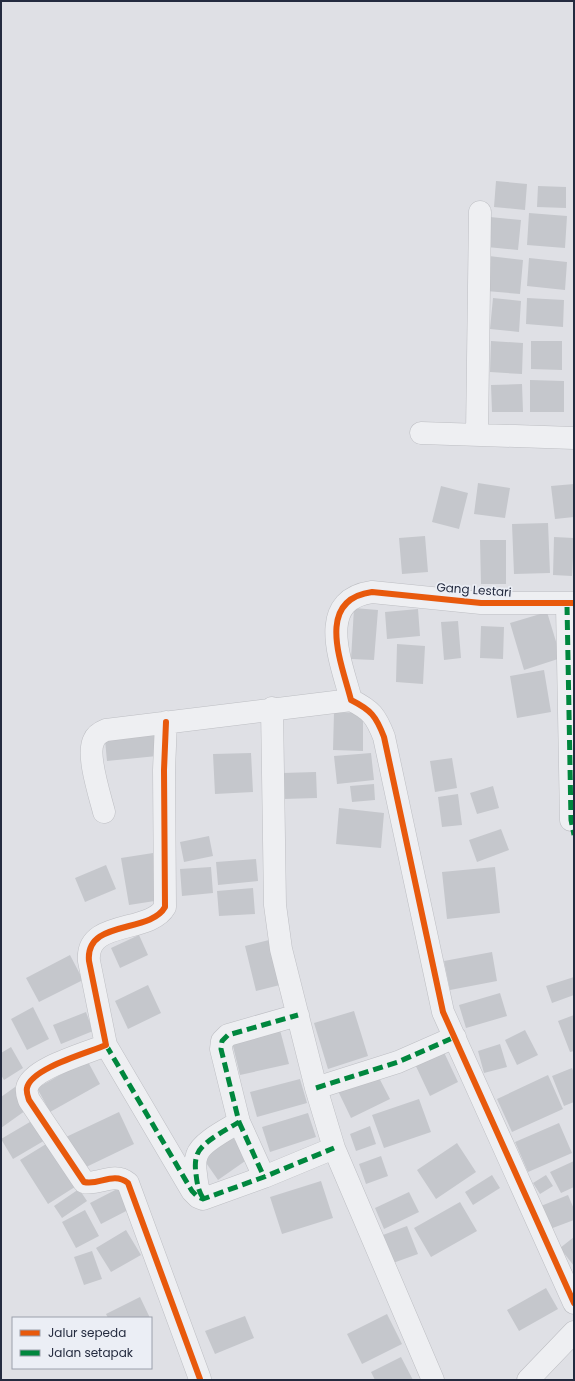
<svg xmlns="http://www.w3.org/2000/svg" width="575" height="1381" font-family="Poppins,sans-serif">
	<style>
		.building { fill: #c5c7cc }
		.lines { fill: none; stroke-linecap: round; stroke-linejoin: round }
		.minor-casing { stroke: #bdbec3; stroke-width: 23 }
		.minor { stroke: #eeeff2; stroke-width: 22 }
		.quiet { stroke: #00873e; stroke-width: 5; stroke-dasharray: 10 5; stroke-linecap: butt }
		.cycleway-casing { stroke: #ebeef5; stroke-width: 8 }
		.cycleway { stroke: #e8590c; stroke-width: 6 }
		.labels { text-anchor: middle; stroke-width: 3.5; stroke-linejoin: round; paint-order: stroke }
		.street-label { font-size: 12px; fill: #242b3f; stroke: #ebeef5 }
	</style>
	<rect width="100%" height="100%" fill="#dfe0e5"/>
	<!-- building -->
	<path class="building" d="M496,181L527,184L525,210L494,207Z
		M538,186L566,187V208L537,207Z
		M529,213L567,216L565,248L527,245Z
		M490,217L521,220L518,250L487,247Z
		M489,256L523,260L520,294L486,291Z
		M529,258L567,262L565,290L527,286Z
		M493,298L521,301L519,332L490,329Z
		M527,298L564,300L563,327L526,324Z
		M491,341L523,343L522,374L490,372Z
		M531,341H562V370L531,369Z
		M530,380L564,381V412H530Z
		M522,384L523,412H492L491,385Z
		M478,483L510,488L505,518L474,514Z
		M574,484V517L555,519L551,486Z
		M441,486L468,493L459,529L432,522Z
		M548,523L550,573L514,574L512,524Z
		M425,536L428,572L402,574L399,538Z
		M554,537L574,538L572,576L553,575Z
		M480,540H506V584H481Z
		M354,608L378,610L374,660L351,659Z
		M418,609L420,636L387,639L385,612Z
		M547,612L561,658L524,670L510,623Z
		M458,621L461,658L444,660L441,622Z
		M481,626L504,627L503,659L480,658Z
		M397,644L425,646L423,684L396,682Z
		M544,670L551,712L517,718L510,676Z
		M334,712L363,713V751L333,750Z
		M155,735L157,756L107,761L105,740Z
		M251,753L253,792L215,794L213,754Z
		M371,753L374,780L337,784L334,756Z
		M452,758L457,788L435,792L430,761Z
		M316,772L317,798L283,799L282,773Z
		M374,784L375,800L352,802L350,786Z
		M493,786L499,808L477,814L470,793Z
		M458,794L462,825L442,827L438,797Z
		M339,808L384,813L381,848L336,844Z
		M501,829L509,850L477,862L469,840Z
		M209,836L213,856L184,862L180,842Z
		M153,853L161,900L129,905L121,858Z
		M256,859L258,881L218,885L216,862Z
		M106,865L116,889L85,902L75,878Z
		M211,867L213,893L182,896L180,869Z
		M495,867L500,913L447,919L442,872Z
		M253,888L255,914L219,916L217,891Z
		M139,935L148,955L120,968L111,948Z
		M269,940L280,985L256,991L245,946Z
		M492,952L497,981L450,990L444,961Z
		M70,955L83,980L39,1002L26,978Z
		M574,977V995L552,1003L546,986Z
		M148,985L161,1013L128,1029L115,1001Z
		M500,993L507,1016L466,1028L459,1005Z
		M33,1007L49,1039L27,1050L11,1019Z
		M354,1011L368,1056L328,1069L314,1023Z
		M86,1012L93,1031L61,1044L53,1025Z
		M574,1015V1051L570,1052L558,1021Z
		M280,1030L289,1064L240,1075L232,1042Z
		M525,1030L538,1055L517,1065L505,1040Z
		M500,1044L507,1067L484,1073L478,1051Z
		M441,1046L458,1082L430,1096L413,1060Z
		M11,1047L23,1068L4,1080L1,1075V1053Z
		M87,1060L100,1084L50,1112L37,1088Z
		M572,1068L574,1073V1102L564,1106L552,1076Z
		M376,1072L390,1099L351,1118L338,1091Z
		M548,1075L563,1109L512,1132L497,1099Z
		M300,1079L307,1103L257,1117L250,1092Z
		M15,1087L29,1108L1,1128V1097Z
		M419,1099L431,1132L384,1148L372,1115Z
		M119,1112L134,1144L82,1169L66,1137Z
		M308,1113L316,1137L270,1152L262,1127Z
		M35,1119L47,1139L13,1159L1,1139Z
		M559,1123L572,1153L528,1172L515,1142Z
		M370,1126L376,1144L356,1151L350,1134Z
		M232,1136L248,1159L218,1180L202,1157Z
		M51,1141L78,1185L48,1204L20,1160Z
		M457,1143L476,1172L436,1199L417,1170Z
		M381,1156L388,1176L366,1184L359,1164Z
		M574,1161V1187L561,1193L550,1172Z
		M492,1175L500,1188L473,1205L465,1192Z
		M546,1175L553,1186L540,1194L533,1183Z
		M321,1181L333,1218L282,1234L270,1197Z
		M121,1187L132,1208L101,1224L90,1203Z
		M79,1189L87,1201L62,1218L54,1206Z
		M409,1192L419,1212L384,1229L375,1208Z
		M568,1195L574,1209V1220L550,1229L541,1206Z
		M460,1202L477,1231L431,1257L414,1228Z
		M85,1210L99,1236L76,1248L62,1222Z
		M407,1226L418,1254L393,1263L383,1235Z
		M126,1230L141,1255L111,1272L96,1248Z
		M574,1237V1266L560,1248Z
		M92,1251L102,1279L84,1285L74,1257Z
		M546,1288L558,1309L519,1331L507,1310Z
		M140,1297L150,1318H108L106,1314Z
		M387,1314L402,1344L362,1364L347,1334Z
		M245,1316L254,1338L215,1354L205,1331Z
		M401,1357L413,1380H375L371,1372Z"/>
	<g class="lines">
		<!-- minor casing -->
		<g class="minor-casing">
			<path id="minor" d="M421,433L574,438
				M477,434L480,212
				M574,603H481L372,592C314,600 342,664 351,700C371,710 376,716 384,737L443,1012L574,1303
				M567,605L571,820
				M272,708L275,905L281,949L316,1088L334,1148L433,1380
				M166,722L164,770L165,907C150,934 85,919 89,961L106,1045C88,1053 31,1068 27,1088C26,1092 28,1097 29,1100L84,1182C99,1186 113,1171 128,1183L200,1379
				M104,812C100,796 86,754 94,740C96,735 101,732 106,730L351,700
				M106,1045L192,1191L198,1197L203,1199L264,1177L334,1148
				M316,1088L398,1062L455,1037
				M239,1122L264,1177
				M201,1195C197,1188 197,1182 196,1174C195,1168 195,1160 197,1155C201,1142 228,1129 239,1122L221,1049L222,1041L228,1035L298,1015
				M528,1380L574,1332"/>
		</g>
		<!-- minor -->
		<use href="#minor" class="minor"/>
		<!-- quiet -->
		<path class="quiet" d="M567,605L571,820L574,835
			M106,1045L192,1191L198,1197L203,1199L264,1177L334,1148
			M316,1088L398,1062L455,1037
			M239,1122L264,1177
			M203,1198C198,1190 197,1183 196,1174C195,1168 195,1160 197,1155C201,1142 228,1129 239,1122L221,1049L222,1041L228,1035L298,1015"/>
		<!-- cycleway casing -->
		<g class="cycleway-casing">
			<path id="cycleway" d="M574,603H481L372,592C314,600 342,664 351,700C371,710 376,716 384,737L443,1012L574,1303
				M166,722L164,770L165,907C150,934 85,919 89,961L106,1045C88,1053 31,1068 27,1088C26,1092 28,1097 29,1100L84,1182C99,1186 113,1171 128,1183L200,1379"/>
		</g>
		<!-- cycleway -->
		<use href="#cycleway" class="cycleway"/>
	</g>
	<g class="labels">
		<!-- street labels -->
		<g class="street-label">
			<text transform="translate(474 590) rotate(4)" y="4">Gang Lestari</text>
		</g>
	</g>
	<!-- border -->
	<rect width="575" height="1381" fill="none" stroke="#242b3f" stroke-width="4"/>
	<!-- legend -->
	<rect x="12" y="1317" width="140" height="52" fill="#ebeef5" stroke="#9ba0ac"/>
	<rect x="20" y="1330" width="20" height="6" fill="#e8590c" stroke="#9ba0ac"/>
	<text x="48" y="1337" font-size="12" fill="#242b3f">Jalur sepeda</text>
	<rect x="20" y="1350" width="20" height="6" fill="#00873e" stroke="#9ba0ac"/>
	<text x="48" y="1357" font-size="12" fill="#242b3f">Jalan setapak</text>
</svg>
